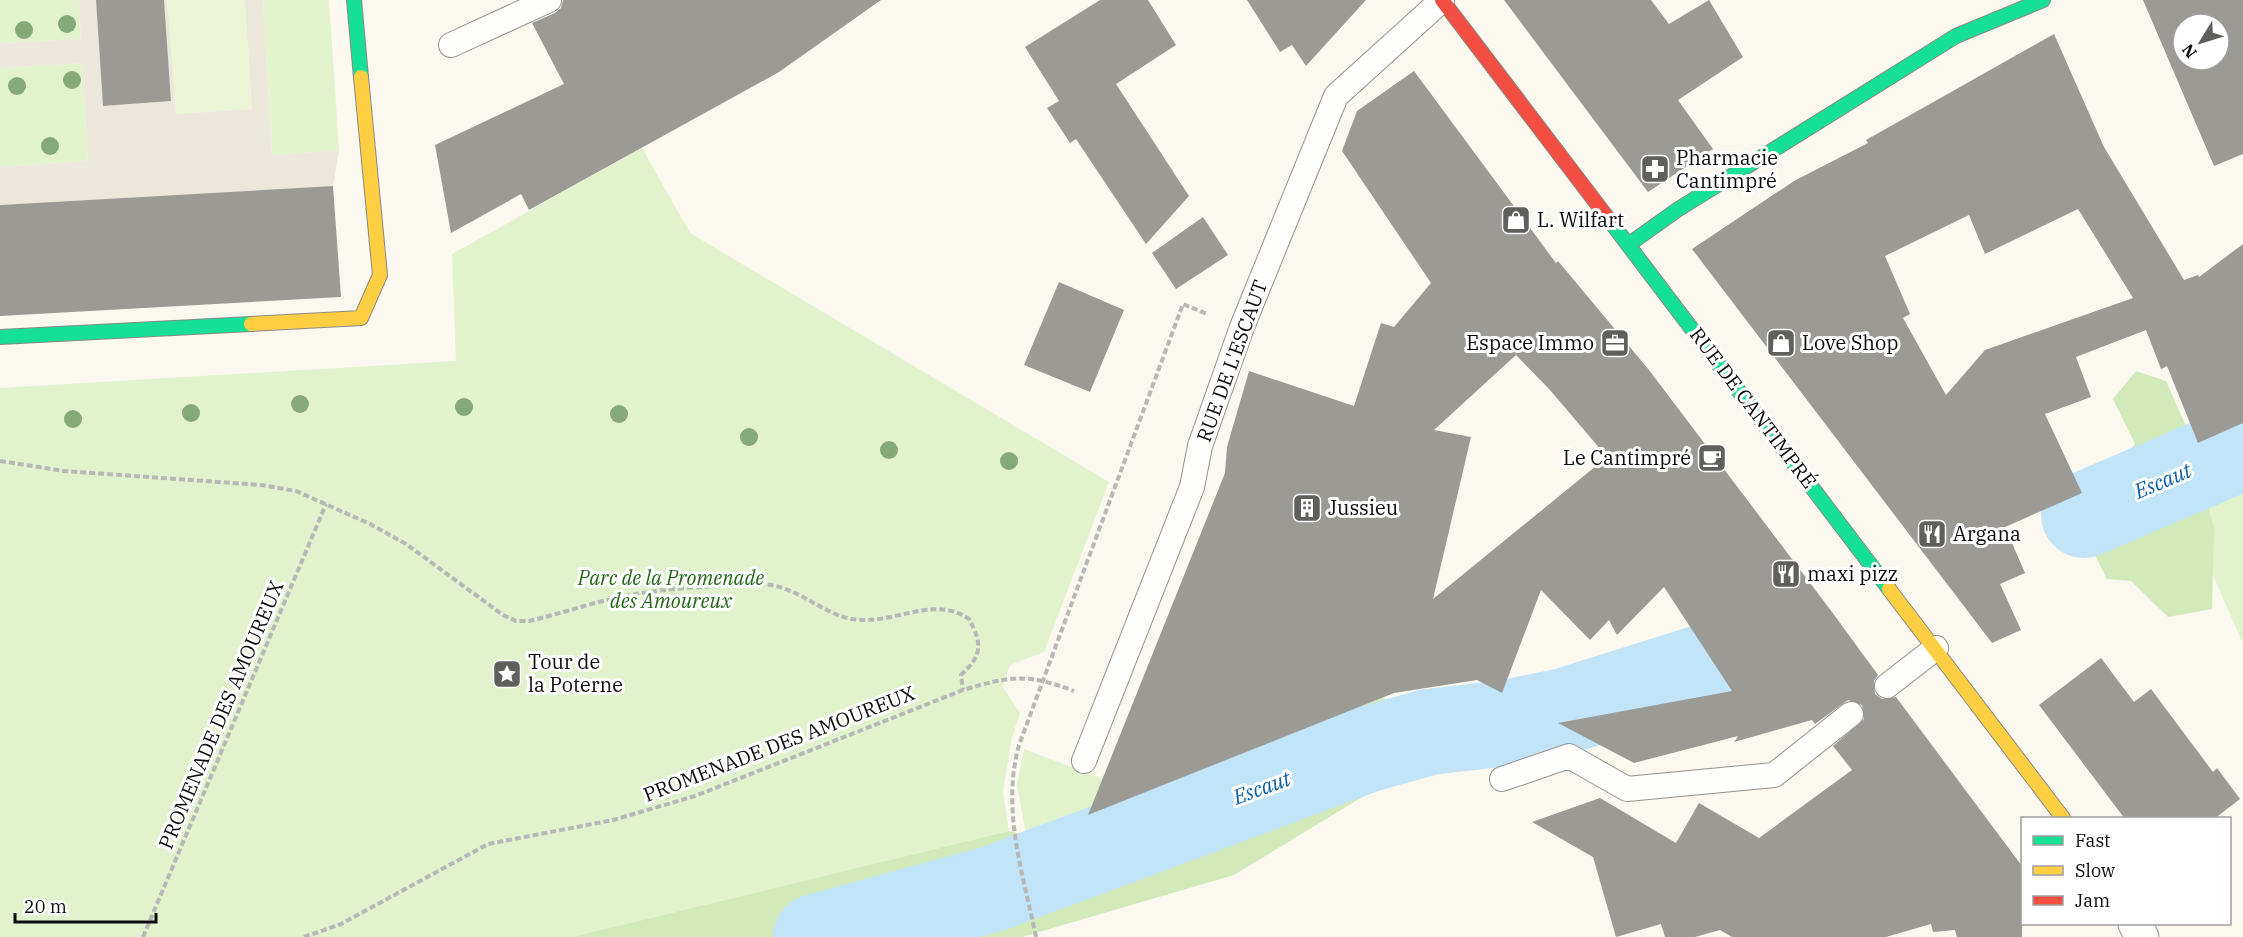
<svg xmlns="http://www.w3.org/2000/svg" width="2243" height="937" font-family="'IBM Plex Serif',serif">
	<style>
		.green { fill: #e2f2cc }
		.forest { fill: #d2eaba }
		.pitch { fill: #edf5d7 }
		.plaza { fill: #ebe7da }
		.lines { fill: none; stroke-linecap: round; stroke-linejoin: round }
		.river { stroke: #c1e4f8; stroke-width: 86 }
		.building { fill: #9c9a95; fill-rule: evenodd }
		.lane-casing { stroke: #93928e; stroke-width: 26 }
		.street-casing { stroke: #93928e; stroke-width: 35 }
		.fast-casing { stroke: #8a8985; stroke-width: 16 }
		.slow-casing { stroke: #8a8985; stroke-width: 16 }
		.jam-casing { stroke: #8a8985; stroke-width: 16 }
		.path { stroke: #b7b7b5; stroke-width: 4; stroke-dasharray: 6 3; stroke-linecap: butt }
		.lane { stroke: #fefefd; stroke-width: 24 }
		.street { stroke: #fefefd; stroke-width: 33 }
		.fast { stroke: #16e098; stroke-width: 14 }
		.slow { stroke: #ffcf43; stroke-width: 14 }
		.jam { stroke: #f24e42; stroke-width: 14 }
		.tree { fill: #85a978 }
		.labels { text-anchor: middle; stroke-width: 6; stroke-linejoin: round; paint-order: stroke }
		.poi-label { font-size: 20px; fill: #0c0c0c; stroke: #fff; text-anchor: start }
		.street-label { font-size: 20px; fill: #0c0c0c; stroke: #fff }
		.park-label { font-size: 20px; font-style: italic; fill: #266817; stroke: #fff }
		.water-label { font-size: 21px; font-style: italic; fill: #0a60a8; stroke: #fff }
	</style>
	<rect width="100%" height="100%" fill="#faf8ef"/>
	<!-- green -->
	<path class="green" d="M0,0H78L81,39L0,43Z
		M263,0H329L339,150L272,155Z
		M82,63L88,161L0,167V68Z
		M642,148L690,233L1109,482L1044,652L1010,665L1002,686L1020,713L1012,737L1003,792L1009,831L572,937H0V388L456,361L452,254Z
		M2243,477V644L2182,504Z
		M1024,749L1103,779L1090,814L1026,835L1017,785Z"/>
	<!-- forest -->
	<path class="forest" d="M2136,371L2166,381L2196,449L2243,430V468L2203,486L2214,528L2212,609L2168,617L2131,581L2107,579L2086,537L2101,486L2135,444L2113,399Z
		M1384,697L1410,768L1234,875L1022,937H572L1009,831L1026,835L1090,814Z"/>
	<!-- pitch -->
	<path class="pitch" d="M167,0H245L252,109L175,114Z"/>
	<!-- plaza -->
	<path class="plaza" d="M78,0H96L103,106L171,101L164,0H167L176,114L252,109L245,0H263L272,155L339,150L333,186L0,205V167L88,161L82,63L0,68V43L81,39Z"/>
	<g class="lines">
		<!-- river -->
		<path class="river" d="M2084,515L2243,447
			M816,937L995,888L1368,749L1429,732L1506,723L1565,711L1714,664"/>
	</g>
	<!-- building -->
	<path class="building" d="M96,0H164L171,101L103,106Z
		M563,0H881L779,72L529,210L521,194L451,233L435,145L564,84L532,23L555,13L561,8Z
		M1100,0H1148L1176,45L1116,84L1189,196L1146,244L1076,139L1070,143L1047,108L1059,101L1025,47Z
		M1247,0H1366L1306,66L1292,45L1280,52Z
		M1504,0H1651L1669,24L1709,0L1743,57L1678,100L1713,149L1648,192Z
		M2143,0H2243V154L2214,166ZM2183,24H2219V60H2183Z
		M2054,34L2104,147L2184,280L2198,275L2199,277L2243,244V423L2198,443L2167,366L2161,369L2146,330L2076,357L2091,397L2045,414L2082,493L2005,527L2025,573L2000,584L2021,630L1992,643L1692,249L1794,181L1868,143L1866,140ZM2078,209L2133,298L1985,350L1946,395L1903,318L1910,314L1885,256L1969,215L1985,254Z
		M1414,71L1556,263L1558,261L1649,370L1832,612L1878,675L1874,681L1875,694L1882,699L1896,697L2022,866V937H1957L1955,930L1933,932L1931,924L1886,937H1732L1720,930L1695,937H1665L1661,924L1616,937L1593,857L1532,822L1600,798L1676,843L1699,803L1759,838L1852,770L1833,746L1864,719L1862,705L1848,700L1815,724L1812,720L1734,742L1738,736L1634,763L1558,723L1732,691L1664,587L1617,635L1609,620L1590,640L1541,590L1502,693L1477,680L1394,693L1088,815L1225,473L1227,447L1249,371L1354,406L1381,323L1394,327L1431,283L1342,151L1357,111ZM1516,355L1550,390L1607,457L1433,599L1471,437L1434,430Z
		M333,186L341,297L0,316V205Z
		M1203,217L1228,255L1176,289L1152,253Z
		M1059,282L1124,310L1090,392L1024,365Z
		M2101,658L2134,702L2151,689L2213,772L2217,768L2240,799L2214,819H2125L2039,705Z"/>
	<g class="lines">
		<!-- lane casing -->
		<g class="lane-casing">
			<path id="lane" d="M451,45L549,0
				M1887,686L1936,648
				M1084,761L1192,487L1200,446L1242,327L1336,96L1442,0
				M1502,779L1569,756L1627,789L1774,775L1851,714"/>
		</g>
		<!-- street casing -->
		<g class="street-casing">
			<path id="street" d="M2135,924L2142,937"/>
		</g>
		<!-- fast casing -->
		<g class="fast-casing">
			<path id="fast" d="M354,0L361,77
				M1610,221L1889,589
				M1628,245L1677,210L1956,36L2043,0
				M0,337L251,324"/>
		</g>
		<!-- slow casing -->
		<g class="slow-casing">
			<path id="slow" d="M251,324L361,318L380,275L361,77
				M1889,589L2063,818"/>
		</g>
		<!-- jam casing -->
		<g class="jam-casing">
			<path id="jam" d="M1442,0L1610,221"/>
		</g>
		<!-- path -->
		<path class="path" d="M0,461L64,471L261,485L296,491L370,524L406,544L503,615L516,621H529C560,614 590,603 621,597C652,590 685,588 716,586C734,585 753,582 771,585C805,591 829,620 863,620C899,621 937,596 969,619C983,645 982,655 961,675L963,690
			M143,937L326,504
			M304,937L341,924L488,844L613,820L695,796L963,690C1011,676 1026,673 1074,691
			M1036,937C1023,873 1001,810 1019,745L1183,304L1207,314"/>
		<!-- lane -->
		<use href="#lane" class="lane"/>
		<!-- street -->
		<use href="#street" class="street"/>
		<!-- fast -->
		<use href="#fast" class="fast"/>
		<!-- slow -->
		<use href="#slow" class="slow"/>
		<!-- jam -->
		<use href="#jam" class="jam"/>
	</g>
	<!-- trees -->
	<g class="tree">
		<circle cx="67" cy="24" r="9"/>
		<circle cx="24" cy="30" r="9"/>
		<circle cx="72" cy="80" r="9"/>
		<circle cx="17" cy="86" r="9"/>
		<circle cx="50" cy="146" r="9"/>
		<circle cx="300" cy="404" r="9"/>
		<circle cx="464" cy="407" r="9"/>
		<circle cx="191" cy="413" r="9"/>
		<circle cx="619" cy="414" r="9"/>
		<circle cx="73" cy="419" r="9"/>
		<circle cx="749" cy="437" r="9"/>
		<circle cx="889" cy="450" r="9"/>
		<circle cx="1009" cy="461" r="9"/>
	</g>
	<!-- icons -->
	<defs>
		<g id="pharmacy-square" transform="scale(1.5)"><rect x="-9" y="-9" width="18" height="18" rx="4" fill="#5f5f5b" stroke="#fff"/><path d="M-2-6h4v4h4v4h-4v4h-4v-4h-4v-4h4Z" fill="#fff"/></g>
		<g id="shop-square" transform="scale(1.5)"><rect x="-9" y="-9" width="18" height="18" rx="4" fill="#5f5f5b" stroke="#fff"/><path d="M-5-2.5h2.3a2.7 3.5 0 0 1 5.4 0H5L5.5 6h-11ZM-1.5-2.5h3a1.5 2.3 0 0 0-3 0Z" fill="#fff"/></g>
		<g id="office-square" transform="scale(1.5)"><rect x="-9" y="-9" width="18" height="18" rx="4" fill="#5f5f5b" stroke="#fff"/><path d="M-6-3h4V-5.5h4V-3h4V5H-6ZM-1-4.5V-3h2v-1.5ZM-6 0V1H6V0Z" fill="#fff"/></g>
		<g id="cafe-square" transform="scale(1.5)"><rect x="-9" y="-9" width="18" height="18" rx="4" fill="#5f5f5b" stroke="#fff"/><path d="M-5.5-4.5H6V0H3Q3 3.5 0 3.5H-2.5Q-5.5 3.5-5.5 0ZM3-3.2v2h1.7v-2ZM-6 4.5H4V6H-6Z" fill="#fff"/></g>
		<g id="building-square" transform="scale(1.5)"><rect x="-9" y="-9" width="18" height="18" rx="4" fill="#5f5f5b" stroke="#fff"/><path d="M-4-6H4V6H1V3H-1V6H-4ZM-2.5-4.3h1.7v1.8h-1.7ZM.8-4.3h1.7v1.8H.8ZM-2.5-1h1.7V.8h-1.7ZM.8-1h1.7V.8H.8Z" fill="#fff"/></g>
		<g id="restaurant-square" transform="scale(1.5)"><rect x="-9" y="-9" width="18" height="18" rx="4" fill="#5f5f5b" stroke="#fff"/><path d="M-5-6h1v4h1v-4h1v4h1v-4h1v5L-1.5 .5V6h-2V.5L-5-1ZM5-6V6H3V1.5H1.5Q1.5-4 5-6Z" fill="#fff"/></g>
		<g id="sight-square" transform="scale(1.5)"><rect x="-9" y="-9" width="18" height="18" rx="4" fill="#5f5f5b" stroke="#fff"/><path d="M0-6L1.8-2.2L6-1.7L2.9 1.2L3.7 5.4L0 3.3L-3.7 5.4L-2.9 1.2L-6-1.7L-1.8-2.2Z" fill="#fff"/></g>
	</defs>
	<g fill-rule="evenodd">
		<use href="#pharmacy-square" x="1655" y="169"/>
		<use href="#shop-square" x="1516" y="220"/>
		<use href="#office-square" x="1615" y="343"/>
		<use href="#shop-square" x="1781" y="343"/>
		<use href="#cafe-square" x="1712" y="458"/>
		<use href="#building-square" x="1307" y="508"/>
		<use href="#restaurant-square" x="1932" y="534"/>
		<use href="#restaurant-square" x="1786" y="574"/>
		<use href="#sight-square" x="507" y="674"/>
	</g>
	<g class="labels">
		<!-- poi labels -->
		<g class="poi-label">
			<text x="1676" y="165">Pharmacie<tspan x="1676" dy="23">Cantimpré</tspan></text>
			<text x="1537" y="227">L. Wilfart</text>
			<text x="1594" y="350" text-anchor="end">Espace Immo</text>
			<text x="1802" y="350">Love Shop</text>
			<text x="1691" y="465" text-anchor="end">Le Cantimpré</text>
			<text x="1328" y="515">Jussieu</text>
			<text x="1953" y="541">Argana</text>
			<text x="1807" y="581">maxi pizz</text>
			<text x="528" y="669">Tour de<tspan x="528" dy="23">la Poterne</tspan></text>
		</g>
		<!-- street labels -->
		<g class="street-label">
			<text transform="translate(1232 361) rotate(-70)" y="7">RUE DE L'ESCAUT</text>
			<text transform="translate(1753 408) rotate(53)" y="7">RUE DE CANTIMPRÉ</text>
			<text transform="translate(221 715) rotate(-67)" y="7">PROMENADE DES AMOUREUX</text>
			<text transform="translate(779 744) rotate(-21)" y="7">PROMENADE DES AMOUREUX</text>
		</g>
		<!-- park labels -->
		<g class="park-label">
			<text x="671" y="585">Parc de la Promenade<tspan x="671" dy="23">des Amoureux</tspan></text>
		</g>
		<!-- water labels -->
		<g class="water-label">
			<text transform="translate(2163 481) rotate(-23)" y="7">Escaut</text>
			<text transform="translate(1262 788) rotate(-20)" y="7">Escaut</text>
		</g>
	</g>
	<!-- legend -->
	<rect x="2021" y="817" width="210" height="108" fill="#ffffff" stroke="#9e9e9e" stroke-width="1.5"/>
	<rect x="2033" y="836" width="30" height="9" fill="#16e098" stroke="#9e9e9e" stroke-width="1.5"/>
	<text x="2075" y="847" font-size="18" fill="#0c0c0c">Fast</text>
	<rect x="2033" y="866" width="30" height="9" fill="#ffcf43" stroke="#9e9e9e" stroke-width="1.5"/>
	<text x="2075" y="877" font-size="18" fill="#0c0c0c">Slow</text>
	<rect x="2033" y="896" width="30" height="9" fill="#f24e42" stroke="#9e9e9e" stroke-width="1.5"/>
	<text x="2075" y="907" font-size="18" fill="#0c0c0c">Jam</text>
	<!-- north arrow -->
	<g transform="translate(2201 42) rotate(232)"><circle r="28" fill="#ffffff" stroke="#9e9e9e" stroke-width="1.5"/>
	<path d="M0-4.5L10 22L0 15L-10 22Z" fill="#5f5f5b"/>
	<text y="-9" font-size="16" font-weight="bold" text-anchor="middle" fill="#0c0c0c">N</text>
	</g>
	<!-- scale -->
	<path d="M15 913v9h141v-9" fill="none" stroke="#0c0c0c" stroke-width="3"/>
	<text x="24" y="913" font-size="18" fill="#0c0c0c" stroke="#ffffff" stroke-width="4.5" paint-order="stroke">20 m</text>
</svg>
